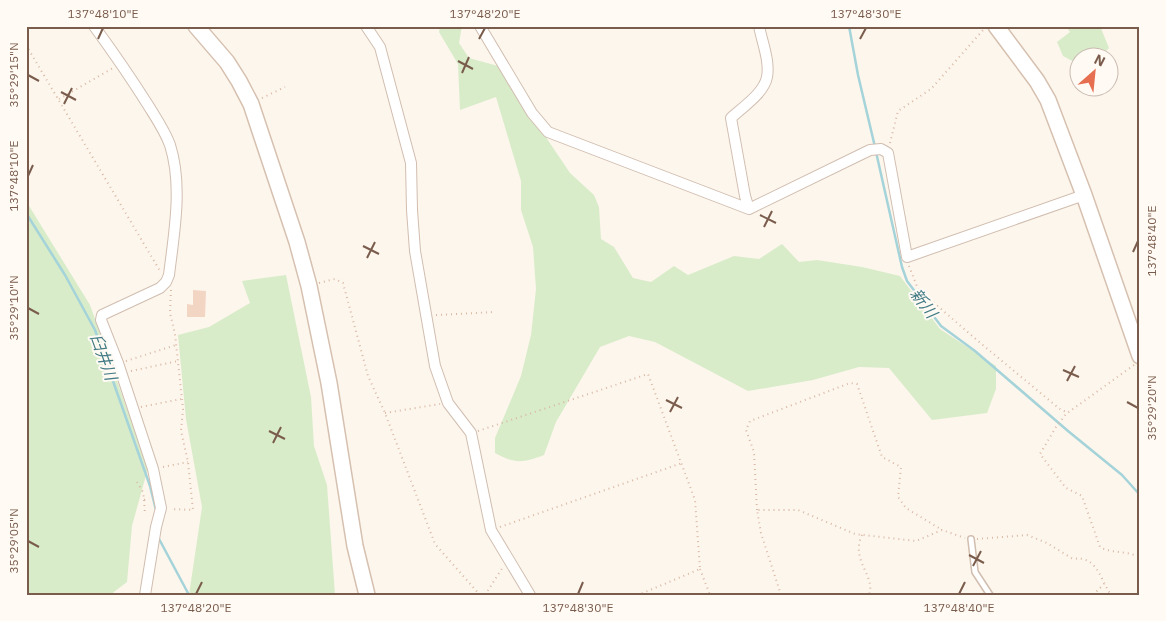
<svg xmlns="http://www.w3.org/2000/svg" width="1166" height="621" font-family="'IBM Plex Sans','Noto Sans JP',sans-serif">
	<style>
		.green { fill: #d8ecc9 }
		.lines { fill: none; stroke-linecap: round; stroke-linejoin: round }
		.stream { stroke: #a5d3da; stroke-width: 2.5 }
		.building { fill: #f3d5c3 }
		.lane-casing { stroke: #d1beb0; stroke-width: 8 }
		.street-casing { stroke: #d1beb0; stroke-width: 12 }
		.secondary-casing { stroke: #d6c0b0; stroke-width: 18 }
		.path { stroke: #d9b8a5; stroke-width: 2; stroke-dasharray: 1 4; stroke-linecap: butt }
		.lane { stroke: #fff; stroke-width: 5 }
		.street { stroke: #fff; stroke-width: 10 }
		.secondary { stroke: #fff; stroke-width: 15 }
		.ticks { fill: none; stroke: #7a5c4d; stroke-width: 2 }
		.labels { text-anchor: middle; stroke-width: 4; stroke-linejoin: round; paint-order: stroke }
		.water-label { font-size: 16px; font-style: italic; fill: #437c86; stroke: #fffaf3 }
		.neatline { fill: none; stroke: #7a5c4d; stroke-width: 2 }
		.ticks-label { font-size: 12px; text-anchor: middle; fill: #7a5c4d }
	</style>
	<rect width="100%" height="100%" fill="#fdf6ec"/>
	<!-- green -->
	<path class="green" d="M440,26H462L459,43L469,58L498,66L570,173L594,195L599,207L601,239L614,247L633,278L651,282L674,266L688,275L734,256L759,259L782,244L799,262L817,260L862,267L900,276L940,329L996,366V389L987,413L932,420L889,368L859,367L813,380L748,391L655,342L629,336L600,347L556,422L544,455C523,463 515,464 495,453V438L521,376L531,335L536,289L533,247L521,210V181L496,97L460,110L458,64L439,32Z
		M1066,26H1100L1109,48L1101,57L1078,58V64L1063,56L1057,42L1070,32Z
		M26,201L90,305L148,468L132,526L127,582L110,595H26Z
		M286,275L311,397L314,446L327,485L335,595H189L202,507L186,419L178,335L209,327L250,303L242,281Z"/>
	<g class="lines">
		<!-- stream -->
		<path class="stream" d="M849,26L858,75L875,147
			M876,152L902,267L907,281L941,326L975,351L1068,431L1122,475L1140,495
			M26,213L65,275L95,330L150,486L156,510
			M158,537L189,595"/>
	</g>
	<!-- building -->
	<path class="building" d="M193,290L206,291L205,317H187V304L193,305Z"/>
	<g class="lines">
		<!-- lane casing -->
		<g class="lane-casing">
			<path id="lane" d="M971,539L975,572L990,595"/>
		</g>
		<!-- street casing -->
		<g class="street-casing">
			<path id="street" d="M94,26C113,52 131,78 148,105C156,118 165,131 170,145C183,186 174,233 169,275L166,282L160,288L102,315L101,320L118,363L153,469L161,508L156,527L145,595
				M366,26L380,47L411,163L412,210L415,251L435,366L448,403L471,433L491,530L530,595
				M480,26L532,113L548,132L749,209L870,150L881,149L888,153L907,257L1084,195
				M749,209L745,196L731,118C743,107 764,93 767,77C770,61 762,42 759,26"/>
		</g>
		<!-- secondary casing -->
		<g class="secondary-casing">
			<path id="secondary" d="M196,26L227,62L239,81L251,104L297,242L309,286L329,383L355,546L367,595
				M996,26L1037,81L1048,100L1084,195L1140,356"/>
		</g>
		<!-- path -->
		<path class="path" d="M26,45L160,271
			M262,98L285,87
			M59,99L113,68
			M890,143L898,111L931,89L984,29
			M909,266L918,289L978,341L1061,410L1067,412
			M319,283L335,279L343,283L368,376L385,413L435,544L480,595
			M171,290L170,313L175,334L183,409L181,431L188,462L193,510L171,509
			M436,315L494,312
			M126,361L176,345
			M1134,365L1066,414L1056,427L1040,454L1066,488L1082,496L1100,547C1112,554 1128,550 1140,558
			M131,371L178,361
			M141,407L181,399
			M385,413L440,404
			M478,431L648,374L695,500L700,569L638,595
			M163,467L188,462
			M137,482L143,492L144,500L149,498
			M144,500L145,514
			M757,510L754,452L746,430L750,421L850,383L857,384L882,457L901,467L898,497L906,508L942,530
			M500,527L682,463
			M862,535C850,560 876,576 869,595
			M977,539L1027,535L1047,543L1073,559C1097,555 1100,579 1111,595
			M700,569L710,595
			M485,595L503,567
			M781,595L761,533L757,510H798L855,534L916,541L942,530L965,538
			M1093,595L1104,584"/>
		<!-- lane -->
		<use href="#lane" class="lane"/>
		<!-- street -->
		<use href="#street" class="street"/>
		<!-- secondary -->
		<use href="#secondary" class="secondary"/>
	</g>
	<!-- ticks -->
	<path class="ticks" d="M98,39L103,28M479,39L485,28M860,39L866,28M458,61L473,69M462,73L469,57M28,75L39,81M61,92L76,100M64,104L72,88M28,176L33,165M760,215L776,223M764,227L772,211M363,246L379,254M1133,252L1138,241M367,258L375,242M28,308L39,314M1063,370L1079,377M1067,381L1075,366M666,400L682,408M1127,402L1138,408M670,412L678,397M269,431L285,439M273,443L281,427M28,541L39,547M969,555L984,563M973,566L981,551M196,594L202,582M578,594L583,582M959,594L965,582"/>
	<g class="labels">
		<!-- water labels -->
		<g class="water-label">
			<text transform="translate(924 303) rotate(53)" y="6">新川</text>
			<text transform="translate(104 357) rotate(70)" y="6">臼井川</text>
		</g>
	</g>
	<!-- border -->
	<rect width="1166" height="621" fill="none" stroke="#fffaf3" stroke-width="55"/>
	<!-- north arrow -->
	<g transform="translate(1094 72) rotate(27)"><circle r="24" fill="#fffaf3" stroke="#cabbb1"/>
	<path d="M0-4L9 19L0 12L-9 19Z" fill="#e76f51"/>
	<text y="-8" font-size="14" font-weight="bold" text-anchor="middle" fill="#7a5c4d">N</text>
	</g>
	<rect x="28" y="28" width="1110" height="566" class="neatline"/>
	<g class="ticks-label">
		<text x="103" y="18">137°48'10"E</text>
		<text x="485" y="18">137°48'20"E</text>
		<text x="866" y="18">137°48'30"E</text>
		<text transform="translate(14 75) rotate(-90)" y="4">35°29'15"N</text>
		<text transform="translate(14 176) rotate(-90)" y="4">137°48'10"E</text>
		<text transform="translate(1152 241) rotate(-90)" y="4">137°48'40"E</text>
		<text transform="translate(14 308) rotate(-90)" y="4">35°29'10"N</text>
		<text transform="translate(1152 408) rotate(-90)" y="4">35°29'20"N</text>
		<text transform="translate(14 541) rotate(-90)" y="4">35°29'05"N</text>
		<text x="196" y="612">137°48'20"E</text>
		<text x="578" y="612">137°48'30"E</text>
		<text x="959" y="612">137°48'40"E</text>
	</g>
</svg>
